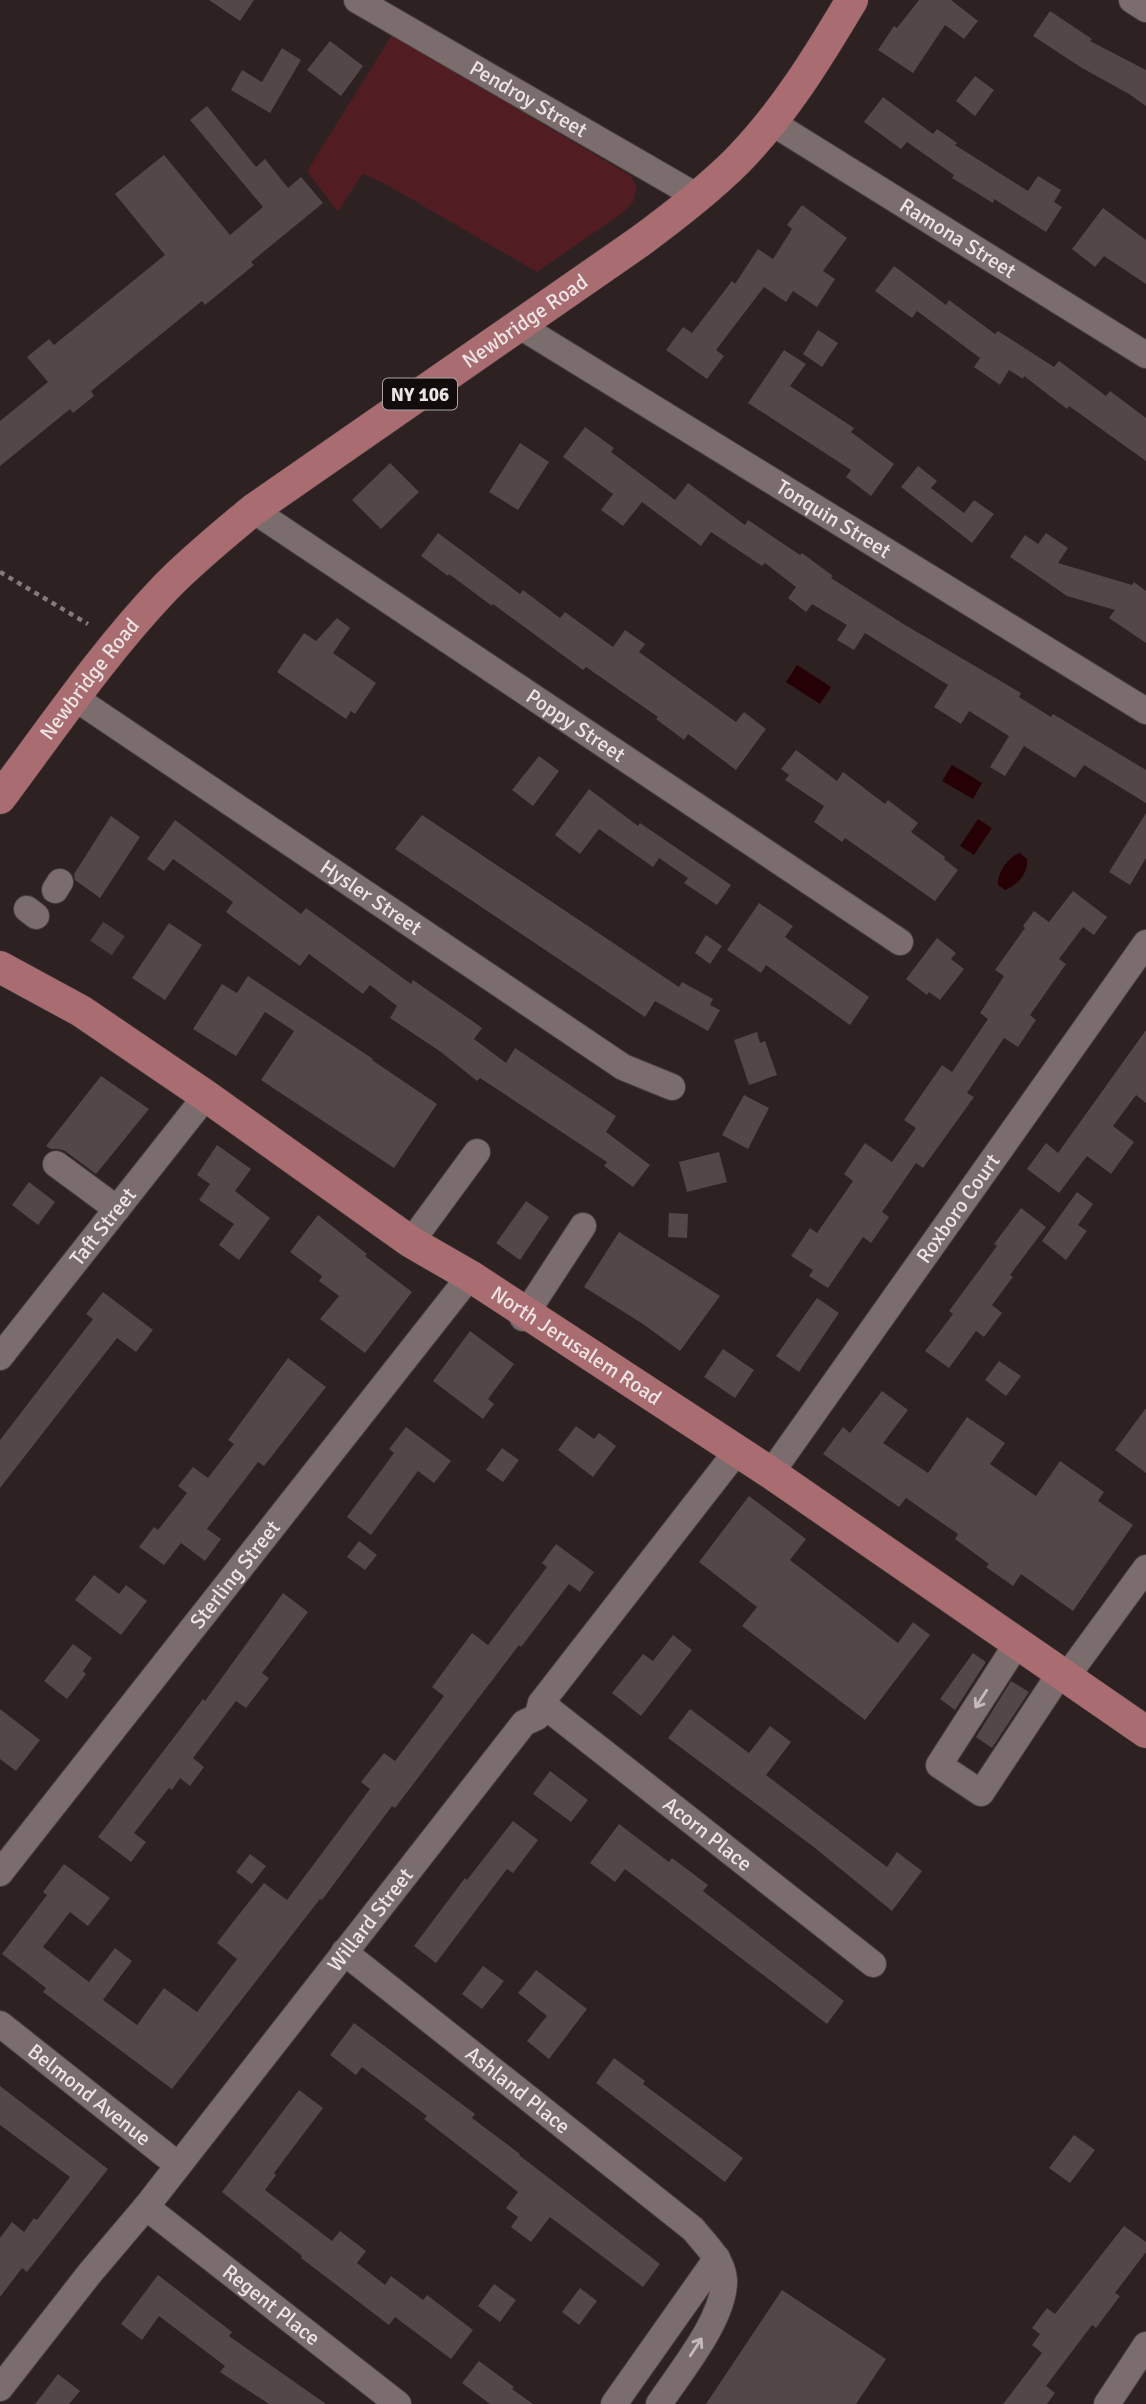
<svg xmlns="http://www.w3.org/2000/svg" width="1146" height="2404" font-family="Signika,sans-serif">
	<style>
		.green { fill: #511d23 }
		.water { fill: #250005 }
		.building { fill: #544747 }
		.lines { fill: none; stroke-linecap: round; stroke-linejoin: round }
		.minor-tunnel { stroke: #4a3e3f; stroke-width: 26; stroke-dasharray: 26 13; stroke-linecap: butt }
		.minor-casing { stroke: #493f3f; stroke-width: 28 }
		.major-casing { stroke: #493f3f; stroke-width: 33 }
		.path { stroke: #847a7a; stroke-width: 4.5; stroke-dasharray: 5 5; stroke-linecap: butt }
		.minor { stroke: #7b6d6d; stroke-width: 26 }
		.major { stroke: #a96c71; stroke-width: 32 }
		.oneway { stroke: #c5bbbb }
		.labels { text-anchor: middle; stroke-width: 5; stroke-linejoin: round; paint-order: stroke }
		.shield { fill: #120c0d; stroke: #aba4a4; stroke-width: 2 }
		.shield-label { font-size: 19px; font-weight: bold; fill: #ede5e5 }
		.street-label { font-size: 21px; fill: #ede5e5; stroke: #120c0d }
	</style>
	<rect width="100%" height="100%" fill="#2d2122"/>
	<!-- green -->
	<path class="green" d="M392,35L631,176L637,188L633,202L621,214L537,272L382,182L362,174L338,212L307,171Z"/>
	<!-- water -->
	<path class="water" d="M797,665L831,687L820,704L786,682Z
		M952,765L982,783L973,799L942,781Z
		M978,819L992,828L974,855L960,846Z
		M1020,853L1027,859C1029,872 1017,886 1005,890L998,885C997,873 1008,857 1020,853Z"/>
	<!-- building -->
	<path class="building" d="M209,0H254L240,21Z
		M919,0H951L978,21L964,39L945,25L913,73L878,50L894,26L897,28Z
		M1050,11L1092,39L1090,41L1146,70V106L1129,94L1082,68L1033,36Z
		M330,41L363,66L341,96L307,70Z
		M282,48L301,60L270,113L231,90L242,70L262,82Z
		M975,76L994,90L975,116L956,101Z
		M883,97L933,134L937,129L957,143L955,145L1028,191L1038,176L1061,190L1054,202L1062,207L1046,232L994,199L993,203L952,178L954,175L907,142L901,149L864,122Z
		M207,106L256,167L265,159L288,188L301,177L323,203L251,262L254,265L205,305L202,301L91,391L94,396L73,413L70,409L0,466V421L48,382L27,357L49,339L54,345L165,255L115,194L164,155L230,235L263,207L190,120Z
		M802,205L847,238L823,271L835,279L817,307L793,291L786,302L764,287L716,350L724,356L707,379L666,350L683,327L692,333L732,281L735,284L758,249L773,259L792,229L787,225Z
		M1103,208L1146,240V284L1104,256L1095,267L1072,249Z
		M894,266L946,305L949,300L995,334L998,331L1054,367L1059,361L1106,396L1110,391L1146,418V461L1069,406L1067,409L1024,376L1023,379L1009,370L1000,385L974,367L980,358L917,311L912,318L875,291Z
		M818,330L838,343L822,367L803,354Z
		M784,350L806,364L790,386L854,428L851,432L894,464L871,496L846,477L851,470L748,403Z
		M585,427L614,448L611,452L675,500L688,483L745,525L748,520L800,555L802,553L833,576L831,578L905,625L1021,693L1019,697L1051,717L1053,714L1146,770V803L1084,765L1075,778L1024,746L1005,776L990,767L1009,736L969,711L961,724L934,707L948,685L865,633L854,650L837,640L847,625L812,604L806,612L788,598L796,587L765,563L762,566L711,532L701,546L642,502L623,526L601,510L613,494L563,457Z
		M520,443L549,462L518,510L489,492Z
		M390,463L419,492L381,529L352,500Z
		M918,466L937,481L931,488L964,513L974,500L994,514L972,543L901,487Z
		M438,533L520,594L523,590L560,618L565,612L613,647L625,630L645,644L639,652L736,722L744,712L766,729L736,770L688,734L684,740L656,719L658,717L586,667L583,670L493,604L492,606L449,574L448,576L421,556Z
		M1046,533L1068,548L1058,563L1132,585L1134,582L1146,591V643L1109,618L1115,610L1067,596L1010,557L1025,535L1038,544Z
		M337,618L350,628L333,653L376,683L355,714L351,711L346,719L277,672L304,633L316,641Z
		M796,750L837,781L843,772L885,804L888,800L918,823L911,832L945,857L944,859L958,870L935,901L845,838L842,842L814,822L824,806L785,780L789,775L781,769Z
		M539,756L559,771L533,806L512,790Z
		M589,789L638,826L640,823L731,885L717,905L684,883L688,878L659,858L653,867L599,829L580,854L555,835Z
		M1146,813V858L1130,885L1109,872Z
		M422,815L679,987L682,982L713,999L710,1005L720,1010L708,1031L655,1001L645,1017L395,849Z
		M111,816L140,837L100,898L75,880L74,874Z
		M175,820L301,914L306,908L411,984L413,980L471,1020L482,1028L474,1039L506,1063L515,1048L616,1116L606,1132L650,1165L633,1187L604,1166L607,1162L480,1078L477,1081L441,1052L390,1018L397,1006L370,985L363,994L309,954L300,966L226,912L233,902L173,859L164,871L147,859Z
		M1073,891L1107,917L1094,935L1083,927L1059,959L1066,964L1030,1015L1036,1020L1018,1047L1004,1038L967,1093L974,1097L923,1168L916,1163L882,1212L889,1217L871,1243L863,1237L828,1288L809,1276L813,1270L791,1256L810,1228L817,1233L853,1181L844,1174L865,1143L892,1162L916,1128L904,1120L942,1065L952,1072L988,1019L980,1013L1004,976L995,970L1025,928L1023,926L1034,911L1049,922Z
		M759,903L793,926L785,937L869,997L850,1025L766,965L761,973L727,950Z
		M169,923L202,945L165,1000L132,978Z
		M706,935L722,946L710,964L695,953Z
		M937,938L956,953L951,959L964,969L940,1000L929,992L927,995L906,979Z
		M248,976L373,1059L372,1060L437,1104L394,1168L261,1080L294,1031L265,1012L236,1056L193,1029L222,984L237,993Z
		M1146,1030V1103L1136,1095L1113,1126L1134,1142L1111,1174L1087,1156L1059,1193L1027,1169L1046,1143L1058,1153Z
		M757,1032L760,1043L765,1041L777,1075L749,1085L734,1040Z
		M101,1076L149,1109L96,1174L65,1151L58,1149H51L46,1146Z
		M744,1095L769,1108L748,1149L722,1135Z
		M217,1145L251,1169L235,1191L270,1218L239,1260L219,1245L234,1224L199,1200L210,1184L197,1175Z
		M719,1152L727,1182L687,1192L679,1162Z
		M29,1182L55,1202L38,1225L12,1205Z
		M1077,1192L1093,1204L1078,1225L1087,1231L1066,1260L1042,1241Z
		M526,1201L549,1217L520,1260L496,1243Z
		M1021,1208L1046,1227L1010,1275L1013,1277L992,1305L1002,1313L984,1337L976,1331L949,1368L925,1351L953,1314L949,1311L997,1246L994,1244Z
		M669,1213L688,1214L687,1238L668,1237Z
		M318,1215L367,1254L365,1256L412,1292L365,1353L320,1319L339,1296L319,1281L322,1276L290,1252Z
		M619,1232L720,1296L680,1351L643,1324L584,1287Z
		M103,1292L153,1330L136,1352L117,1338L0,1488V1440L93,1319L86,1314Z
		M817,1298L839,1313L799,1372L776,1356Z
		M470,1331L514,1364L488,1399L494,1404L483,1419L433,1381Z
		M723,1349L754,1370L735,1398L704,1377Z
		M288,1358L326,1387L264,1466L258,1462L207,1529L221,1539L205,1561L181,1543L164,1565L139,1547L154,1527L158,1530L187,1493L178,1486L193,1467L208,1478L234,1444L228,1440Z
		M999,1361L1021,1376L1006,1396L985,1380Z
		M882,1391L908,1410L883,1443L928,1473L967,1417L1005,1443L990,1464L1036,1496L1060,1461L1104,1492L1098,1501L1133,1525L1073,1611L1021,1574L1013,1586L986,1567L989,1564L955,1539L958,1534L906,1498L899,1507L823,1454L843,1427L850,1433Z
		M1146,1408V1473L1115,1450Z
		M576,1426L594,1439L599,1433L616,1446L593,1477L558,1450Z
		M406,1427L451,1461L434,1483L418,1471L371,1535L347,1517L394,1453L389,1449Z
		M502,1448L519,1460L503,1482L486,1470Z
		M749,1496L806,1539L790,1560L898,1643L913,1622L930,1635L865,1720L742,1626L757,1607L699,1562Z
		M359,1541L377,1555L365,1570L347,1557Z
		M556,1544L594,1572L580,1592L569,1584L521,1647L519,1645L395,1808L392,1806L322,1900L320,1899L172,2089L43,1992L46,1988L2,1954L47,1895L43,1892L64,1864L110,1898L88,1926L70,1912L43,1947L89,1982L115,1948L132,1961L103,2000L137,2025L164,1988L197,2012L237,1959L217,1943L233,1922L264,1883L287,1900L370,1789L361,1782L384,1753L395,1761L444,1696L432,1687L472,1633L488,1645L547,1567L542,1563Z
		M94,1575L119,1594L126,1585L147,1601L121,1635L75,1600Z
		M283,1593L308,1612L262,1673L269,1678L246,1708L236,1701L193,1758L204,1767L190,1786L180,1778L172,1790L169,1788L134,1833L146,1842L131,1862L98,1837L203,1699L205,1701Z
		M673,1635L692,1650L641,1716L612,1693L643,1654L653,1661Z
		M73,1644L92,1658L83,1671L86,1674L67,1699L44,1681Z
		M973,1653L986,1662L955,1710L940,1699Z
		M1011,1681L1029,1692L992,1748L976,1737Z
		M0,1709L40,1740L16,1771L0,1759Z
		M690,1709L749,1753L770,1726L791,1742L766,1775L887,1867L897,1852L922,1871L892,1911L815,1848L668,1738Z
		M550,1771L588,1800L571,1822L533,1794Z
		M513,1821L538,1840L513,1873L507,1869L436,1963L414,1946L465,1878L467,1880Z
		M619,1824L669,1862L672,1858L708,1885L703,1891L844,2001L827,2024L625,1869L615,1882L590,1863Z
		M250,1854L266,1866L252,1884L236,1872Z
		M483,1966L504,1981L482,2009L462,1994Z
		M536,1970L587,2009L549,2059L527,2041L547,2016L518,1993Z
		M354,2023L475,2114L472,2118L520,2154L519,2155L660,2264L643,2287L550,2217L531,2242L511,2227L518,2217L506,2208L518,2192L424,2119L427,2116L362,2067L356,2075L330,2055Z
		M614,2058L645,2081L643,2084L743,2158L725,2182L596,2083Z
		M0,2086L108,2169L27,2272L22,2268L0,2297V2238L12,2222L24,2232L34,2218L37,2220L70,2177L0,2125Z
		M299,2090L323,2108L274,2173L276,2175L265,2190L332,2241L340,2231L366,2251L357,2263L385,2285L391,2276L423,2300L427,2295L473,2330L451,2359L395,2317L389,2325L301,2258L302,2256L222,2192Z
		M1074,2135L1095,2150L1070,2183L1049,2168Z
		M1124,2226L1146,2242V2252L1115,2293L1120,2296L1096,2328L1092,2325L1046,2386L1055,2393L1047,2404H1003L1042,2353L1032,2345L1040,2334L1032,2328L1047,2308L1055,2314Z
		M158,2275L232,2332L229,2336L326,2404H269L220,2372L225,2366L159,2316L142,2340L121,2324Z
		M494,2284L516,2300L500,2322L478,2306Z
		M580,2288L597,2301L579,2325L562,2312Z
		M782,2290L886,2359L856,2404H706Z
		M479,2361L514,2387L512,2389L533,2404H490L462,2383Z
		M58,2374L80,2391L69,2404H35Z"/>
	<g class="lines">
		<!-- minor-tunnel -->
		<path class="minor-tunnel" d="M101,948L114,929"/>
		<!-- minor casing -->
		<g class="minor-casing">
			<g id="minor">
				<path id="s1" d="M357,0L698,197"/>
				<path d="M1132,0L1146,9"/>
				<path id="s2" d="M771,122L1146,355"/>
				<path id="s3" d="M520,326L1146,711"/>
				<path id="s4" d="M253,510L900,942"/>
				<path id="s5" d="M75,698L623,1067L672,1087"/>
				<path d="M55,890L60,882"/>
				<path d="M27,909L36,916"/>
				<path d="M56,1164L117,1209"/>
				<path d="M411,1242L477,1152"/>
				<path d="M523,1318L583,1226"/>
				<path id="s6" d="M0,1357L206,1096"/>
				<path id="s7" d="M771,1473L1146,943"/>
				<path d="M1018,1642L939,1765L981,1793L1061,1672"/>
				<path d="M1067,1676L1146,1568"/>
				<path id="s8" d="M541,1703L873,1964"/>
				<path id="s9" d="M0,1873L470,1276"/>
				<path id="s10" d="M344,1952L693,2229C705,2244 723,2260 724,2280C725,2318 680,2372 659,2404"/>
				<path id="s11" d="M0,2024L178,2165"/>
				<path id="s12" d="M146,2207L398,2404"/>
				<path id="s13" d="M0,2388L90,2273L146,2207L524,1723L537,1717L541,1703L737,1451"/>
				<path d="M614,2404L717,2258"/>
				<path d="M1107,2404L1146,2345"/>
			</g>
		</g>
		<!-- major casing -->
		<g class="major-casing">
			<g id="major">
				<path id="s14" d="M0,798C53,727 104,652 165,588C192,560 223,535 253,510L639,242C673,217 707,191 737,161C784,113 818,57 852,0"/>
				<path id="s15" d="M0,967L81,1011L206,1096L411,1242L470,1276L771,1473L1146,1732"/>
			</g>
		</g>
		<!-- path -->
		<path class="path" d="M0,572L88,624"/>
		<!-- minor -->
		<use href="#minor" class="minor"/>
		<!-- major -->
		<use href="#major" class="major"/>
	</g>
	<!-- one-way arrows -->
	<defs><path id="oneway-shaft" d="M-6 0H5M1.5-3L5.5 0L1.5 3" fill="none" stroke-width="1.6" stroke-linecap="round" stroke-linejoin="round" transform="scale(1.75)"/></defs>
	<g class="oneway">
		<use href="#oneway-shaft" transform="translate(981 1699) rotate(123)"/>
		<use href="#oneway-shaft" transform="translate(696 2347) rotate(-57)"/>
	</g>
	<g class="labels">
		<!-- shield labels -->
		<rect class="shield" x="383" y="378.5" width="74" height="31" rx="5"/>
		<g class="shield-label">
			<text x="420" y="401">NY 106</text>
		</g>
		<!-- street labels -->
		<g class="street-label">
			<text dy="7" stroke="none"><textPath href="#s1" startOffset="198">Pendroy Street</textPath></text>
			<text dy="7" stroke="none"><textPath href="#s2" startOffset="220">Ramona Street</textPath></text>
			<text dy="7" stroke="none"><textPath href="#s14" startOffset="716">Newbridge Road</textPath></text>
			<text dy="7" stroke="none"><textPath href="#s3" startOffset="368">Tonquin Street</textPath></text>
			<text dy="7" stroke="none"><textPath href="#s14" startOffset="149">Newbridge Road</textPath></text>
			<text dy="7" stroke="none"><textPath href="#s4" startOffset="388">Poppy Street</textPath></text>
			<text dy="7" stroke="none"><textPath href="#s5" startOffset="357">Hysler Street</textPath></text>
			<text dy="7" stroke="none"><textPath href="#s7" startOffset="324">Roxboro Court</textPath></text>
			<text dy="7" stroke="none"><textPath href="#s6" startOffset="166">Taft Street</textPath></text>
			<text dy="7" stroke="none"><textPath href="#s15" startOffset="690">North Jerusalem Road</textPath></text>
			<text dy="7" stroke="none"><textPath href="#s9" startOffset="380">Sterling Street</textPath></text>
			<text dy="7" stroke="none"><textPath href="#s8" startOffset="212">Acorn Place</textPath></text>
			<text dy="7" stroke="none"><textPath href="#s13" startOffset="597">Willard Street</textPath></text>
			<text dy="7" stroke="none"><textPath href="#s10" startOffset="222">Ashland Place</textPath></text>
			<text dy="7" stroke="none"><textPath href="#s11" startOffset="114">Belmond Avenue</textPath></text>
			<text dy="7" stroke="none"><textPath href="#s12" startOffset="159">Regent Place</textPath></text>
		</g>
	</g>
</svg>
